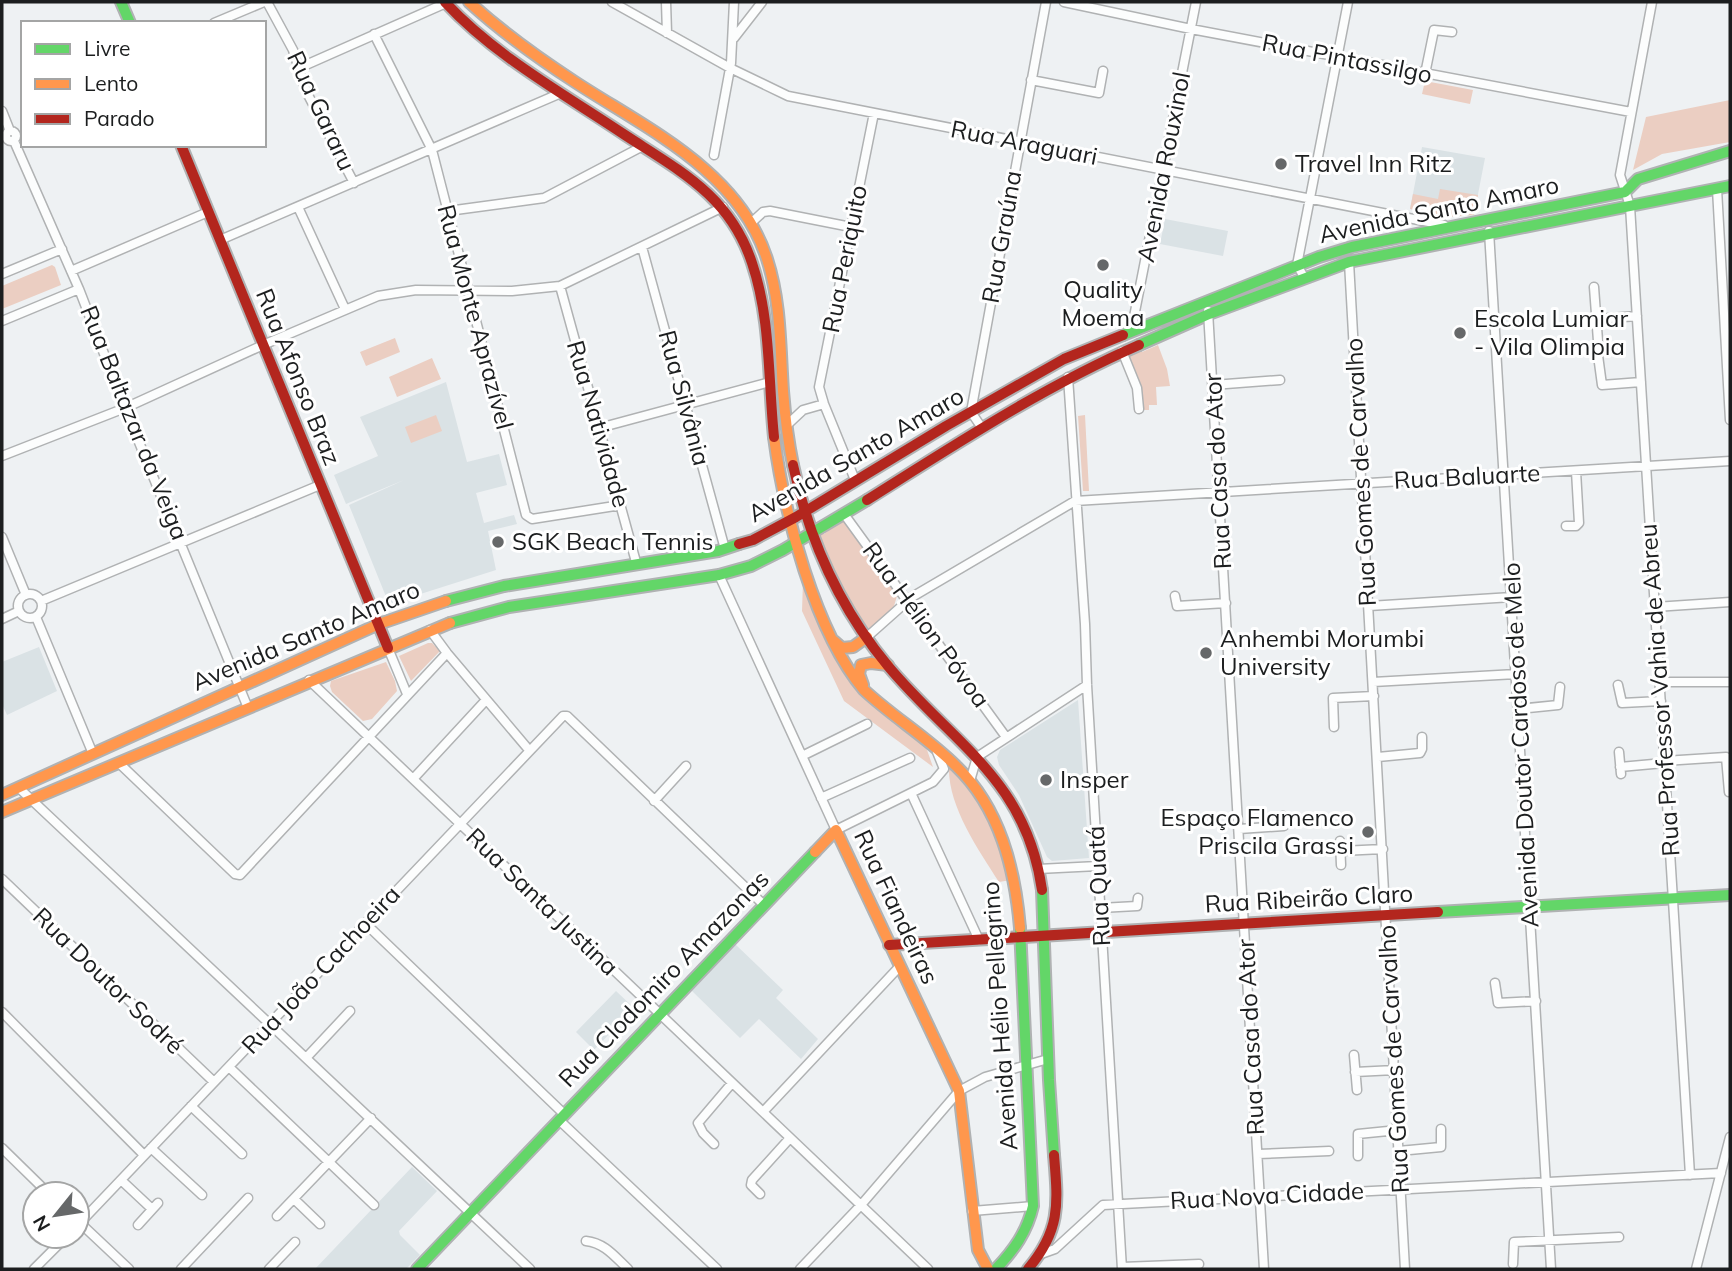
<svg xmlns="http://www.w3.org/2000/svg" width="1732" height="1271" font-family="Mulish,sans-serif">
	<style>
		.built { fill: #dae2e5 }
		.green { fill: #ebcec2 }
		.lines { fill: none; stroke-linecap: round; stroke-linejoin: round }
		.street-casing { stroke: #b0b2b3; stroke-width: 11 }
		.fast-casing { stroke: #b0b2b3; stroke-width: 14 }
		.slow-casing { stroke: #b0b2b3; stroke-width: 14 }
		.jam-casing { stroke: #b0b2b3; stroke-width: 14 }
		.street { stroke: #fcfdfd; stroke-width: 8 }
		.fast { stroke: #63d668; stroke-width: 10 }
		.slow { stroke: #ff974d; stroke-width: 10 }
		.jam { stroke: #b3261e; stroke-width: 10 }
		.poi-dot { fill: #666869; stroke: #fff; stroke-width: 2.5 }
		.labels { text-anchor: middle; stroke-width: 6; stroke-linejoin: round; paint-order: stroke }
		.street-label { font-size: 24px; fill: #1c1e1f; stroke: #fff }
		.poi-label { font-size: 24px; fill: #1c1e1f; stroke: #fff; text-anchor: start }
	</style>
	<rect width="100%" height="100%" fill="#eef1f3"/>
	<!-- built -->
	<path class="built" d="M1422,147L1485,158L1474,215L1447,217L1410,209Z
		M1165,219L1228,231L1223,256L1160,244Z
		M446,382L467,462L499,454L507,485L476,493L484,523L514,515L517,524L488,531L496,570L389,604L349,505L404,480L346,504L334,475L378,456L360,417Z
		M39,647L57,691L7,715L2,704V662Z
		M1078,700L1089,858L1052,861L1047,857L1019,795L999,765L997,757L1000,750Z
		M735,944L783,990L776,998L818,1039L801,1059L759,1019L740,1038L691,990Z
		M616,991L634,1008L594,1050L576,1032Z
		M412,1167L437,1191L399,1231L400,1235L420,1255L406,1269H315Z"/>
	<!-- green -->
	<path class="green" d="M1425,81L1473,90L1470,104L1422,94Z
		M1730,100V142L1662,154L1633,170L1646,117Z
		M1440,189L1478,195L1474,215L1446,217L1410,209L1413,194L1438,199Z
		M52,265L55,267L61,285L2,309V286Z
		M395,338L400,352L366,366L360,352Z
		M1158,345L1167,369L1170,386L1156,387L1157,405H1149V410H1144L1141,385L1126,354L1140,348L1142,352Z
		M432,358L441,379L397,397L389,377Z
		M436,415L442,431L411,443L405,427Z
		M1085,415L1089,491H1083L1078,416Z
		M842,520L851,523L897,596L894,606L869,631C850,607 826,566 819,536L821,533L824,534Z
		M803,581L828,645L926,747L933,767L844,701L802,611Z
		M428,643H432L440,651L411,681L399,656Z
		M386,662L395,681L397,691L372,719L363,721L332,692L330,686L331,681Z
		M949,765L960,776L994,828L1011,880L999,882C978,849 947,805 949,765Z"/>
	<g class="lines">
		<!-- street casing -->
		<g class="street-casing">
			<path id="street" d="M267,2L293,50L306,91L354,183
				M612,2L730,68L788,96L1444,225
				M666,2L667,33
				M1064,2L1191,29L1631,112
				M1652,2L1620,175L1630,206L1690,1175
				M214,23L264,2
				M374,34L432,150L526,515L532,519L621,505
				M734,38L762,2
				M299,68L446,3
				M1425,74L1434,30L1452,32
				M1031,80L1099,93L1103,71
				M2,111L10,131
				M6 136a5 5 0 1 1 10 0a5 5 0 1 1-10 0Z
				M14,141L79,289L125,408L248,708
				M714,155L731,63L734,2
				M1717,189L1730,420
				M298,207L345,309
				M448,211L544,198L643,146
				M751,223L763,212L770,211L851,227
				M1489,231L1551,1269
				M220,240L561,93
				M642,247L725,549
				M1349,262L1405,1269
				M71,271L208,212
				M2,274L62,249
				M1304,277L1297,265L1348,2
				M560,286L636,562
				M1594,287L1598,341
				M1208,311L1264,1269
				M1597,319L1637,316
				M2,321L79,289
				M1131,332L1196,2
				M1597,348L1602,385L1641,382
				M1122,351L1137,388L1139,409
				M1068,377L1085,624L1087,685L1122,1269
				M1213,385L1280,380
				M787,425L803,410L824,404
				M599,428L770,382
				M982,428L971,412L1046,2
				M2,456L125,408L263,345L378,296L416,290L512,291L560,286L723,207
				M855,480L824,404L819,387L874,113
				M844,514L1006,737
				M1566,526H1576L1579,523L1576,471
				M2,537L26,595
				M719,575L836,830L933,782L944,769L937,752
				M18 606a12 12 0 1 1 24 0a12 12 0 1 1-24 0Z
				M1175,596L1177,606L1226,603
				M41,601L320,485
				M1369,606L1512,597
				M1655,607L1730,602
				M36,617L93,754
				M2,619L19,611
				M430,630L447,653L529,750
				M867,637L912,597L1075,501L1730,461
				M388,648L407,694
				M309,680L928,1269
				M1373,682L1516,674
				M1659,682H1730
				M1618,685L1622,703L1661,701
				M1518,709L1558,705L1560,687
				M1334,727L1333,698L1374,696
				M1619,752L1621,774
				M802,756L867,724
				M1378,757L1420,753L1422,749V737
				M1664,761L1726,757L1729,792
				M120,764L235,874L240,875L447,653
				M1620,767L1664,763
				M413,779L486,700
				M970,781L977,757L1087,685
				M19,788L530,1269
				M911,793L979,940
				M821,798L910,758
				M654,801L686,766
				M1239,829L1284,826L1283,816
				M1340,841L1341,865
				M1341,851L1383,849
				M1038,869L1098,866
				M2,879L214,1082
				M1100,908L1137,906L1138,898
				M365,923L564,1114
				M1495,983L1498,1003L1536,1001
				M2,1012L144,1155
				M1354,1055L1357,1090
				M306,1058L350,1011
				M229,1067L374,1205
				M1355,1072L1395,1070
				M191,1106L242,1154
				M763,1112L900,966
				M559,1120L717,1269
				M714,1144L703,1133L698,1123L732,1083
				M2,1148L49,1194
				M151,1148L202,1195
				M1399,1151L1441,1147V1129
				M1258,1154L1329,1151
				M1358,1156V1134L1398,1130
				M121,1180L152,1209
				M760,1194L751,1185L752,1180L790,1138
				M294,1199L320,1224
				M972,1211L1033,1206
				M277,1216L371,1118
				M78,1221L129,1269
				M138,1225L158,1203
				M77,1226L563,716H567L764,905
				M586,1241C605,1243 615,1257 628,1269
				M1041,1254L1055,1249L1103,1205L1721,1173
				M1513,1264L1514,1242L1619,1237
				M1122,1267L1199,1264
				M34,1269L67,1236
				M181,1269L248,1198
				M269,1269L295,1242
				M800,1269L861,1205L959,1091L985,1077L1048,1059
				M1696,1269L1730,1137"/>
		</g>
		<!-- fast casing -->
		<g class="fast-casing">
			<path id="fast" d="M121,2L130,23
				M1123,335L1319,257L1352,247L1625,192L1638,179L1730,151
				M1139,345L1209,314L1349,262L1730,186
				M446,601L504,586L718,551L739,544
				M450,623L509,607L719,575L751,566L783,550L867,500
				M1042,890L1049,1080L1054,1155
				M1438,912L1730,895
				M417,1269L815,852
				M996,1269C1014,1250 1027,1232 1033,1206L1020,928"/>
		</g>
		<!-- slow casing -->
		<g class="slow-casing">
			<path id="slow" d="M469,2C502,32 538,58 575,82C647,129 739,171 767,259C781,302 780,347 783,391C785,416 788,441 793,465
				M774,437C784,513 815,632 864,690C893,717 928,738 956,766C1000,808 1015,869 1020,928
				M834,641L842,648L853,647L867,637
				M863,685L859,674L861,665L871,663L888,665
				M2,795L379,624L446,601
				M2,812L450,623
				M815,852L836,830L959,1091L978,1250L988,1269"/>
		</g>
		<!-- jam casing -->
		<g class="jam-casing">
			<path id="jam" d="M445,2C495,56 564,94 625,135C680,171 730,196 752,263C771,319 768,379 774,437
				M181,145L388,648
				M793,465C809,540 839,607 888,666C953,744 1026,779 1042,890
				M867,500C956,444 1043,387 1139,345
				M739,544L753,540L796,517L946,426L1064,359L1123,335
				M889,945L1438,912
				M1028,1269C1061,1230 1058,1204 1054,1155"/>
		</g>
		<!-- street -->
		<use href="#street" class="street"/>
		<!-- fast -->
		<use href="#fast" class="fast"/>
		<!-- slow -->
		<use href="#slow" class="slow"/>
		<!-- jam -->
		<use href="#jam" class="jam"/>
	</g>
	<!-- markers -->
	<g class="poi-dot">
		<circle cx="1281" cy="164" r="7"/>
		<circle cx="1103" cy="265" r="7"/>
		<circle cx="1460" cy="333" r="7"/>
		<circle cx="498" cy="542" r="7"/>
		<circle cx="1206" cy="653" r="7"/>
		<circle cx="1046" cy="780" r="7"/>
		<circle cx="1368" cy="832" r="7"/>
	</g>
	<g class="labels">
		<!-- street labels -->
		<g class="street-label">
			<text transform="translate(1347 59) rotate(11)" y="8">Rua Pintassilgo</text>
			<text transform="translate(321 111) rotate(65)" y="8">Rua Gararu</text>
			<text transform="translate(1024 143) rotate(11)" y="8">Rua Araguari</text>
			<text transform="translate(1164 167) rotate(-79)" y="8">Avenida Rouxinol</text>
			<text transform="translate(1439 210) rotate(-12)" y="8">Avenida Santo Amaro</text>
			<text transform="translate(1002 237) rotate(-80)" y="8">Rua Graúna</text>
			<text transform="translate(845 259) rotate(-79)" y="8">Rua Periquito</text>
			<text transform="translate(475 317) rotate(75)" y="8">Rua Monte Aprazível</text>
			<text transform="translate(298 377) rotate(68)" y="8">Rua Afonso Braz</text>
			<text transform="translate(684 398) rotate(75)" y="8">Rua Silvânia</text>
			<text transform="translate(134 423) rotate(68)" y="8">Rua Baltazar da Veiga</text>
			<text transform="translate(598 424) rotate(74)" y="8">Rua Natividade</text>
			<text transform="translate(856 455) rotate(-30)" y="8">Avenida Santo Amaro</text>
			<text transform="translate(1218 471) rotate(-93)" y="8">Rua Casa do Ator</text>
			<text transform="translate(1361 472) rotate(-93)" y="8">Rua Gomes de Carvalho</text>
			<text transform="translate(1467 477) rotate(-3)" y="8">Rua Baluarte</text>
			<text transform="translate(926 625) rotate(54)" y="8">Rua Hélion Póvoa</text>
			<text transform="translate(306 636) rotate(-23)" y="8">Avenida Santo Amaro</text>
			<text transform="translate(1660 690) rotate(-94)" y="8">Rua Professor Vahia de Abreu</text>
			<text transform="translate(1521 745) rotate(-93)" y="8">Avenida Doutor Cardoso de Melo</text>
			<text transform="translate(1099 886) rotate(-93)" y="8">Rua Quatá</text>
			<text transform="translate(1309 899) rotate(-3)" y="8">Rua Ribeirão Claro</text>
			<text transform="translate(542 902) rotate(44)" y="8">Rua Santa Justina</text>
			<text transform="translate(896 907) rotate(65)" y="8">Rua Fiandeiras</text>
			<text transform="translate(321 970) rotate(-47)" y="8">Rua João Cachoeira</text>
			<text transform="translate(664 979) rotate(-46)" y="8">Rua Clodomiro Amazonas</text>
			<text transform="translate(108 981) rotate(44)" y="8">Rua Doutor Sodré</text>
			<text transform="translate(1000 1016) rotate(-94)" y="8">Avenida Hélio Pellegrino</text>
			<text transform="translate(1251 1037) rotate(-93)" y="8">Rua Casa do Ator</text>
			<text transform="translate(1394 1059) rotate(-93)" y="8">Rua Gomes de Carvalho</text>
			<text transform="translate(1267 1196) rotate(-3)" y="8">Rua Nova Cidade</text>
		</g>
		<!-- poi labels -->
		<g class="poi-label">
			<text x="1295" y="172">Travel Inn Ritz</text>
			<text x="1103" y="298" text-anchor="middle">Quality<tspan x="1103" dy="28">Moema</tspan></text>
			<text x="1474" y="327">Escola Lumiar<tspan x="1474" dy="28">- Vila Olimpia</tspan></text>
			<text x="512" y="550">SGK Beach Tennis</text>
			<text x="1220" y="647">Anhembi Morumbi<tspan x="1220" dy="28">University</tspan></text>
			<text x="1060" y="788">Insper</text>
			<text x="1354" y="826" text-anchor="end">Espaço Flamenco<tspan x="1354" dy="28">Priscila Grassi</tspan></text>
		</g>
	</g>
	<!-- border -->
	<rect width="1732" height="1271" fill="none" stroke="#1c1e1f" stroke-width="7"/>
	<!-- legend -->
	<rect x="21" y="21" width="245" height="126" fill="#ffffff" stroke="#a4a5a5" stroke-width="2"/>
	<rect x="35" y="44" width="35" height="10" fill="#63d668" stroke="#a4a5a5" stroke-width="2"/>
	<text x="84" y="56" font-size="21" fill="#1c1e1f">Livre</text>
	<rect x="35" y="79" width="35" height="10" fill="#ff974d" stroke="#a4a5a5" stroke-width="2"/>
	<text x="84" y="91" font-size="21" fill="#1c1e1f">Lento</text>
	<rect x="35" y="114" width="35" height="10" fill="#b3261e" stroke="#a4a5a5" stroke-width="2"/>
	<text x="84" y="126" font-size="21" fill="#1c1e1f">Parado</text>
	<!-- north arrow -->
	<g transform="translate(56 1215) rotate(240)"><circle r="33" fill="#ffffff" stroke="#a4a5a5" stroke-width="2"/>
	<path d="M0-5L12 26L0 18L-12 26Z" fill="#666869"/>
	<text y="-10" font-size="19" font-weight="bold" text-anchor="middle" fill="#1c1e1f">N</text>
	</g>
</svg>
